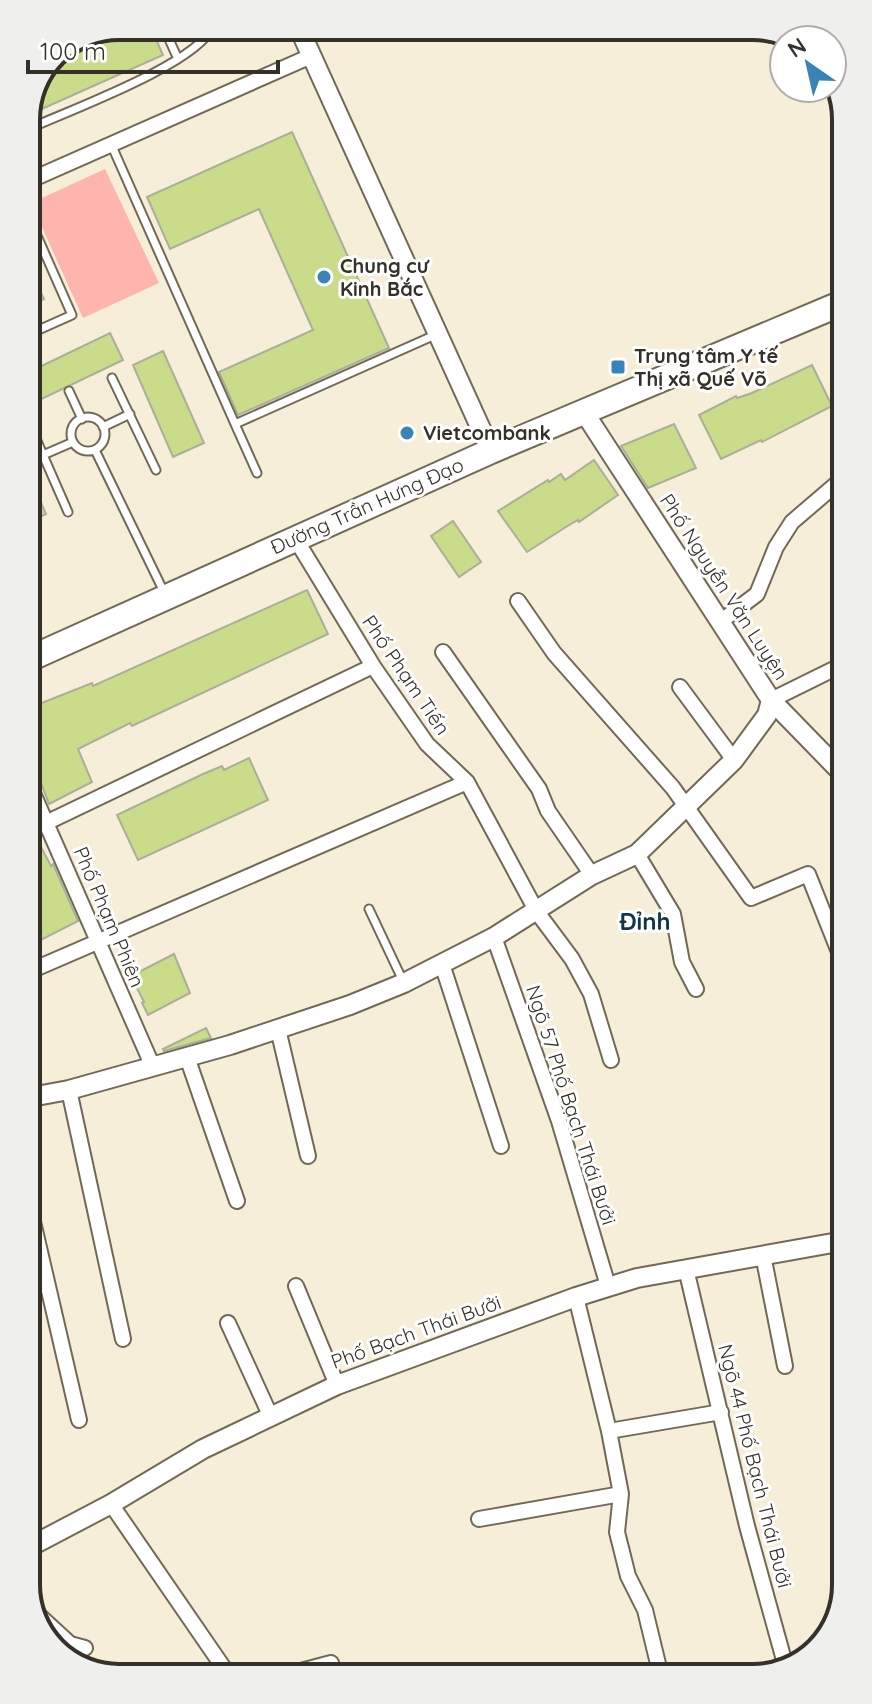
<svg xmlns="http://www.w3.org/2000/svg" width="872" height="1704" font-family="Quicksand,sans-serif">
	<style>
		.green { fill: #feb5ae }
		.building { fill: #cadb89; stroke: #aaaf9a; stroke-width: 2 }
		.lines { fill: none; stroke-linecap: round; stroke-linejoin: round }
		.lane-casing { stroke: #716956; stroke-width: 11 }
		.street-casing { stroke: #716956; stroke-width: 18 }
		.secondary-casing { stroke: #716956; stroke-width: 22 }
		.highway-casing { stroke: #716956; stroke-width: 28 }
		.lane { stroke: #fff; stroke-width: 7 }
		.street { stroke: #fff; stroke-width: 14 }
		.secondary { stroke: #fff; stroke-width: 18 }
		.highway { stroke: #fff; stroke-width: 24 }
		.poi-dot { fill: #3983b7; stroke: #fff; stroke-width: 3 }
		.labels { text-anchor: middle; stroke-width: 6; stroke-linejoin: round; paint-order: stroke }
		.poi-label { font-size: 20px; font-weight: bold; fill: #353129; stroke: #fff; text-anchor: start }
		.street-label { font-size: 20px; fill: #353129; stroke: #fff }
		.quarter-label { font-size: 24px; font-weight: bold; fill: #11354d; stroke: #fff }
		.rim { fill: none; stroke: #353129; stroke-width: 4 }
	</style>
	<rect width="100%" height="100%" fill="#f7eed9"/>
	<!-- green -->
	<path class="green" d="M105,169L159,283L83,318L31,203Z"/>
	<!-- building -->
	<path class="building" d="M119,26H150L163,55L26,116L53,54Z
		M292,132L389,348L238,415L219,372L313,330L259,209L170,249L147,197Z
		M27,263L44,299L27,308Z
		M110,333L123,360L27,406V373Z
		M163,351L204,443L173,457L133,365Z
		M812,365L832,406L762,442L761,440L721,459L699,415L736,396L737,398L752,393Z
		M674,424L696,468L648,488L621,446Z
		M594,460L618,495L579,522L578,520L566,527L527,552L498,511L548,480L549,482L561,474L565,480Z
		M28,473L46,514L28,523Z
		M453,521L481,562L459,577L431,536Z
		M307,590L328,634L132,726L130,723L78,749L92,782L49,804L29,751V708L92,683L93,686Z
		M249,758L268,800L138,860L117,815L203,774L222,766L224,770Z
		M41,847L51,866L53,864L78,921L37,942L30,927V853Z
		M174,954L190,993L148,1015L142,1003L144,1002L131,976Z
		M206,1028L211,1038L164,1051L163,1049Z"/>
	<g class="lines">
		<!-- lane casing -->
		<g class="lane-casing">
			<path id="lane" d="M163,26L178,59
				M26,130C67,111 198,64 213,26
				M111,144L235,424
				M27,213L72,315L27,335
				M112,378L156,470
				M69,391L82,419
				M71 434a17 17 0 1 1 34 0a17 17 0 1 1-34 0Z
				M28,420L43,455
				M103,427L130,414
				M95,450L164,592
				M257,473L235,424L435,335
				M68,512L43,455L73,442
				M369,909L403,981"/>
		</g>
		<!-- street casing -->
		<g class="street-casing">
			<path id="street" d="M26,182L311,56
				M295,538L373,666L427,744L467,782L537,912L572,959L591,994L611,1060
				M518,601L554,653L673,788L751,898L808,874L843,962
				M720,622L757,594L776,547L792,522L841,480
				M443,652L539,789L548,811L592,875
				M680,687L734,760
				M771,700L842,665
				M29,784L153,1067
				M29,831L373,666
				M637,854L673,914L682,962L696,989
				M494,937L559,1121L608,1286
				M442,964L501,1146
				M30,971L467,782
				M278,1029L308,1156
				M187,1057L237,1201
				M69,1090L123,1339
				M31,1213L79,1420
				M763,1255L785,1366
				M686,1269L747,1526L787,1671
				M296,1286L337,1385
				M576,1297L609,1431L621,1494L617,1532L628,1576L645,1610L660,1672
				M228,1323L270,1415
				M609,1431L721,1412
				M111,1504L230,1677
				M479,1519L621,1494
				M33,1610L70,1644L85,1648
				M282,1676L331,1663L336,1676"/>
		</g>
		<!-- secondary casing -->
		<g class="secondary-casing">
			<path id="secondary" d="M298,26L491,451
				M584,412L771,700L842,773
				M31,1097L69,1090L230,1045L350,1005L404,983L494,937L592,875L637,854L734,760L767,715L771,700
				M33,1545L111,1504L203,1449L337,1385L576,1297L637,1278L844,1241"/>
		</g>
		<!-- highway casing -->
		<g class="highway-casing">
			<path id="highway" d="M29,659L491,451L840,304"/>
		</g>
		<!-- lane -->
		<use href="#lane" class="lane"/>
		<!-- street -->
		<use href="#street" class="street"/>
		<!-- secondary -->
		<use href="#secondary" class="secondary"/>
		<!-- highway -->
		<use href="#highway" class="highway"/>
	</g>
	<!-- markers -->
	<g class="poi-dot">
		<circle cx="324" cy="277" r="8"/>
		<rect x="610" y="359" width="16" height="16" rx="4"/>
		<circle cx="407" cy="433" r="8"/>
	</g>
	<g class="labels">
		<!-- poi labels -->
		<g class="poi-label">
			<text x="340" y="273">Chung cư<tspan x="340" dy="23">Kinh Bắc</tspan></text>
			<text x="634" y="363">Trung tâm Y tế<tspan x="634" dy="23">Thị xã Quế Võ</tspan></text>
			<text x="423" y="440">Vietcombank</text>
		</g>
		<!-- street labels -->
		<g class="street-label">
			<text transform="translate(367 506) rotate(-24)" y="7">Đường Trần Hưng Đạo</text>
			<text transform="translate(724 587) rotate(57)" y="7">Phố Nguyễn Văn Luyện</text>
			<text transform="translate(406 675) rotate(56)" y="7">Phố Phạm Tiến</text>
			<text transform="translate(109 917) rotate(67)" y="7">Phố Phạm Phiên</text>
			<text transform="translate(571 1105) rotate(72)" y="7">Ngõ 57 Phố Bạch Thái Bưởi</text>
			<text transform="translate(416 1332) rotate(-20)" y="7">Phố Bạch Thái Bưởi</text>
			<text transform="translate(755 1466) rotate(76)" y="7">Ngõ 44 Phố Bạch Thái Bưởi</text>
		</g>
		<!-- quarter labels -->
		<g class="quarter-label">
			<text x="645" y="930">Đỉnh</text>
		</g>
	</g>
	<!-- crop -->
	<path d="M0 0H872V1704H0ZM119 40H753A79 79 0 0 1 832 119V1585A79 79 0 0 1 753 1664H119A79 79 0 0 1 40 1585V119A79 79 0 0 1 119 40Z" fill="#efefee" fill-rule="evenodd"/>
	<path class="rim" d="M119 40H753A79 79 0 0 1 832 119V1585A79 79 0 0 1 753 1664H119A79 79 0 0 1 40 1585V119A79 79 0 0 1 119 40Z"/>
	<!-- north arrow -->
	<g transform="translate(808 64) rotate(326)"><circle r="38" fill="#ffffff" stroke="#aeada9" stroke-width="2"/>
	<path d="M0-6L14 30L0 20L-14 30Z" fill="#3983b7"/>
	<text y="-12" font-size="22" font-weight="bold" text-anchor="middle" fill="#353129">N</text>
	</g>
	<!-- scale -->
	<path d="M28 60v12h250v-12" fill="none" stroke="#353129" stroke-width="4"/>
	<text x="40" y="60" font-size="24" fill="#353129" stroke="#ffffff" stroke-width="6" paint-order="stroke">100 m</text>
</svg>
